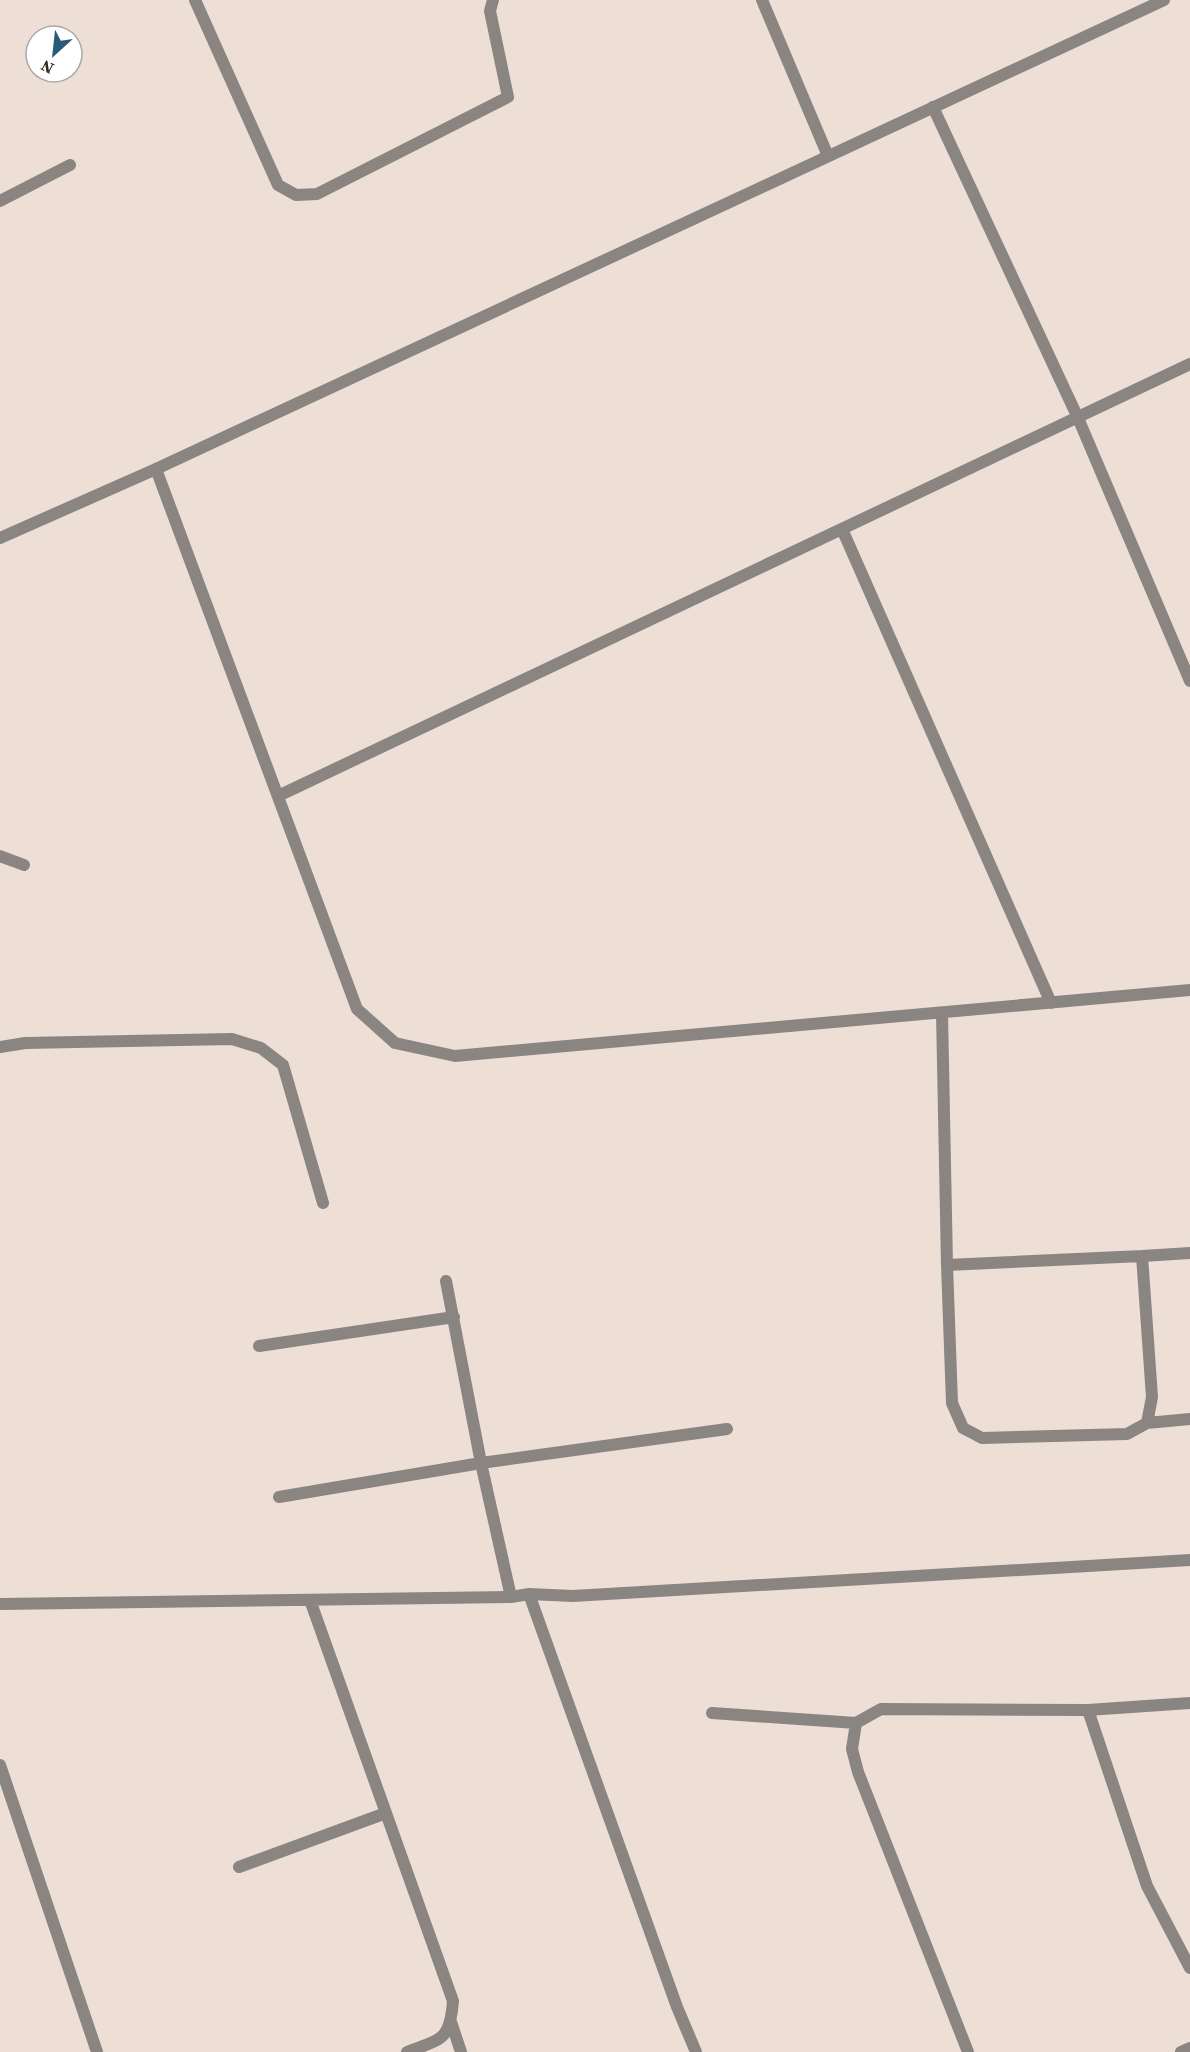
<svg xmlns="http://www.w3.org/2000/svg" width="1190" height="2052" font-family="'Source Serif 4',serif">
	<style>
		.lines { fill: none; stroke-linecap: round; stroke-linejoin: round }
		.service { stroke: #8b8581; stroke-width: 12 }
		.minor { stroke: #8b8581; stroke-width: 12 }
		.tertiary { stroke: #8b8581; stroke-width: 12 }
	</style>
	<rect width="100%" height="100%" fill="#eddfd5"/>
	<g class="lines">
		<!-- service -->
		<path class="service" d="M195,0L278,185L296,195L317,194L508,97L490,11L493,0
			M762,0L828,156"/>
		<!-- minor -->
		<path class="minor" d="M933,107L1078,418L1190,681
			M0,201L70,165
			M156,469L357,1009L395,1043L455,1056L1190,990
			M842,529L1051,1003
			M278,796L1190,364
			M0,856L24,865
			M942,1013L947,1265L952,1403L963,1428L982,1438L1127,1434L1147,1423L1152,1397L1142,1256L947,1265
			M0,1047L25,1043L232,1039L261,1048L283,1065L323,1203
			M1142,1256L1190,1253
			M446,1281L481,1463L511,1597
			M259,1346L454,1317
			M1147,1423L1190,1419
			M279,1497L481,1463L727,1429
			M529,1594L677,2007L696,2052
			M310,1600L453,2001C450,2041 441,2039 407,2052
			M0,1604L511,1597L529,1594L573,1596L1190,1560
			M1088,1710L1147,1886L1190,1968
			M712,1713L856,1723
			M0,1765L97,2052
			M239,1867L386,1813
			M451,2022L461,2052
			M968,2052L858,1772L852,1749L856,1723L881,1709L1088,1710L1190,1703
			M1181,2052L1190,2048"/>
		<!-- tertiary -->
		<path class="tertiary" d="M0,538L156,469L1164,0"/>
	</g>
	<!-- north arrow -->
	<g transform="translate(54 54) rotate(207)"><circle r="28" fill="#ffffff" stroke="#aba9a8" stroke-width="1.5"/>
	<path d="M0-4.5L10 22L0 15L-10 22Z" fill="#2c5b7a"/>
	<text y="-9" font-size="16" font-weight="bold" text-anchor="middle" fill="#2e2925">N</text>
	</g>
</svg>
